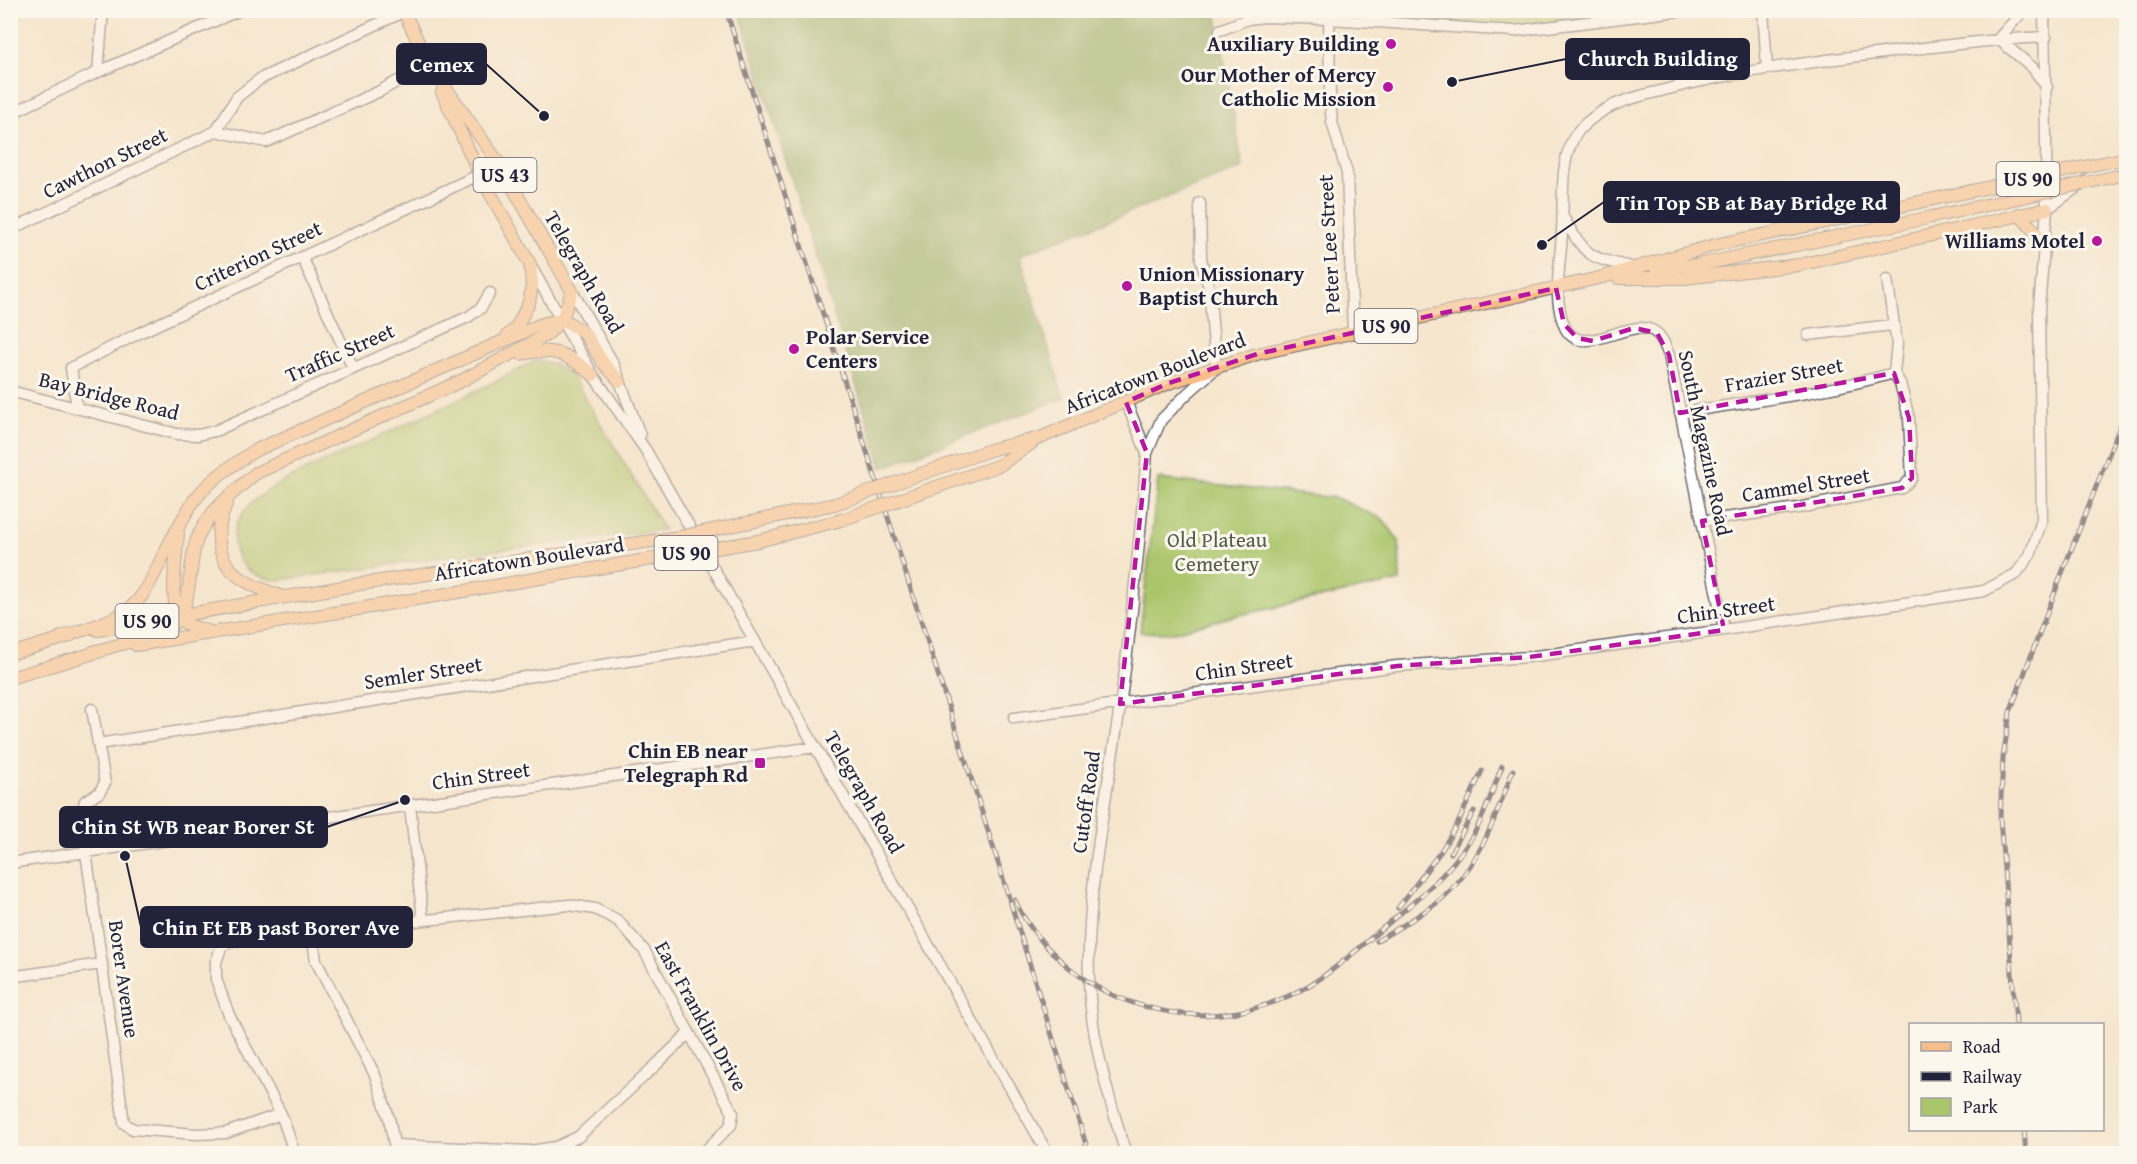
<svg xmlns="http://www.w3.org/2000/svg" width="2137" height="1164" font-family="'Gentium Book Plus',serif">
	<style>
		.green { fill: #aac56b; stroke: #667453; stroke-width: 1.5 }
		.forest { fill: #87aa5f; stroke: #54664d; stroke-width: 1.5 }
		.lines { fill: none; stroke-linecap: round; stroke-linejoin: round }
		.minor-casing { stroke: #6c676e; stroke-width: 13 }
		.major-casing { stroke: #6c676e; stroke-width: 14 }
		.minor { stroke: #fff; stroke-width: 10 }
		.major { stroke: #f8bd89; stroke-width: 12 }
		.rail-casing { stroke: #22223b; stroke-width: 5 }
		.rail { stroke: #fbf7ec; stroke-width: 3; stroke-dasharray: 9; stroke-linecap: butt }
		.major-bridge-casing { stroke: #6c676e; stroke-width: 14; stroke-linecap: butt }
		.major-bridge { stroke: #f8bd89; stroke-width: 12 }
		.marked { fill: none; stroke: #b5179e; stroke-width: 4.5; stroke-dasharray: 12 8; stroke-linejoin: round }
		.poi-dot { fill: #b5179e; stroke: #fbf7ec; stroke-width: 2 }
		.labels { text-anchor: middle; stroke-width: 6; stroke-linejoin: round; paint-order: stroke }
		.shield { fill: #fbf7ec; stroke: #636270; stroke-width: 1.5 }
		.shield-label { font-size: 20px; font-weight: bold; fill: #22223b }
		.poi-label { font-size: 21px; font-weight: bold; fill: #22223b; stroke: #fbf7ec; text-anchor: end }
		.street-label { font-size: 21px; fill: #22223b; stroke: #fbf7ec }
		.park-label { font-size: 21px; fill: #525b4c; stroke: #fbf7ec }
		.leader { fill: none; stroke: #22223b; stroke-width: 2 }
		.callout-dot { fill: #22223b; stroke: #fbf7ec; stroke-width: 2 }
		.callout { fill: #22223b; stroke: #22223b; stroke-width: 2 }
		.callout-label { font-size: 22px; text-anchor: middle; font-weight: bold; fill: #fff }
	</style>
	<rect width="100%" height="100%" fill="#fbf7ec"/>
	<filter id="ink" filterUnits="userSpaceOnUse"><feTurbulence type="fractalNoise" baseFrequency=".0167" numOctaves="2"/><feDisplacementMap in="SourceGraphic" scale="12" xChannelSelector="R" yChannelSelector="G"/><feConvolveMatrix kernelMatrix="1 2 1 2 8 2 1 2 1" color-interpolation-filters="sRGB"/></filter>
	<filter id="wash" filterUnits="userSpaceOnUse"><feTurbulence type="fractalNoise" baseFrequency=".008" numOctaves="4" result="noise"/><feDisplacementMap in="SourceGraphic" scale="24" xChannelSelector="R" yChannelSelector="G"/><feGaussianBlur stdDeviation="1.35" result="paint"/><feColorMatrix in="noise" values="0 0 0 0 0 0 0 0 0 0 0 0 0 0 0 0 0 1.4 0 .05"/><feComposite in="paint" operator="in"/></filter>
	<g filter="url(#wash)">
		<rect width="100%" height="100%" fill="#f6e6ce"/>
		<!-- green -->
		<path class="green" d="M1329,11H1687L1514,31L1329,19Z
			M534,361C552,361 562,367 574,379L664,530L456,555L281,580C265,580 247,575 239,559C231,542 232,528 243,513C263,485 321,464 353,449C403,425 454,401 505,377Z
			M1158,479L1336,498L1383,519L1399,541L1400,581L1230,617L1170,633L1140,632Z"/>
		<!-- forest -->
		<path class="forest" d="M739,11H1216L1243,168L1020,255L1064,398L882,468Z"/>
	</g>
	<g filter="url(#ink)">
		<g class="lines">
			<!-- minor casing -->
			<g class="minor-casing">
				<path id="minor" d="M1329,10L1330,102L1332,122L1347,173L1353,333
					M1763,10L1767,68
					M2024,10L1998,39L2032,67L2047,87
					M1220,30L1248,19L1264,17L1329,19L1514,31L1687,10
					M98,72L103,10
					M10,114L98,72L240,10
					M216,131L266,142L380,91L429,64
					M216,131L237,97L260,79L403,12
					M2047,209L2094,175L2126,168
					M1563,217C1588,259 1588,257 1635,268
					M10,230L216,131
					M302,257L353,368
					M530,265L593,375L645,449L1048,1154
					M572,291L614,365L640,435
					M1808,335L1892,325
					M10,391L177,434L198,435L215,431L468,317L481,308L490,293
					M1126,402L1147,453
					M77,408L71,368L139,333L500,165
					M1680,413C1752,401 1825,393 1894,373
					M1702,521L1798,508L1902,488L1912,478L1909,418L1900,383L1894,373L1897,344L1887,279
					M1724,630L1669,355C1665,347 1663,337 1655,332C1630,314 1580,364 1564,325C1552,294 1561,264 1562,231C1564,200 1558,156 1579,130C1587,121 1601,111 1612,106C1630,97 1650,94 1668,89C1726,74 1783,66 1843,58C1910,50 1978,40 2046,37
					M92,709L105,783L99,793L85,801L82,811L86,852L124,1123L133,1129L196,1134L226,1133L281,1114
					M1014,718L1397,666L1529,657L1724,630L1984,591L2016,574L2030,555L2042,520L2039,309L2047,209L2044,10
					M98,744L755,641
					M410,806L423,920
					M10,863L815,747
					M312,932L316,961L375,1075L389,1118L396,1154
					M10,977L102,964
					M396,1145L530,1151L556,1147L578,1137L656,1065L689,1033
					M295,1154L281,1114L229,1015L216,979V962L222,945L244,939L569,905L595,909L617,920L644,950L733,1113L731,1125L702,1154
					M1126,1154C1109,1097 1091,1041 1089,981C1086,889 1107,797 1120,706C1132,622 1140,538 1147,453L1161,420L1188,393L1216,368L1209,288L1201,259L1200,203"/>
			</g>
			<!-- major casing -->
			<g class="major-casing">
				<path id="major" d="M403,10L432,71
					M442,92L480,175L530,264L532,285L529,303L516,328L507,336
					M2019,214L2044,242
					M1655,267L1698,265L1932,217
					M1618,278H1684L1799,265L2047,209
					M521,354C554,347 568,354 593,375
					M993,449L1040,438L1169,383L1257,354L1599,278L1715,245L1929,200
					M1000,465L1032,443
					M228,498C225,508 220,519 219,529C215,572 249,586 283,597
					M178,533C177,552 169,600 179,616C185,626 198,628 208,631
					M98,630L360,584
					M61,637C82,630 107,624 126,611C144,599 153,577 162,558C170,541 181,522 191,505C207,481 230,467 254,451L542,324L562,319L584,332L604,364L620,381
					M136,645L364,608
					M93,652C116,645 151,638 172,625C192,612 189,562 196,542C206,512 233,493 256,473L459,382L548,334L562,319L572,291L500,165L429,64
					M10,654L70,636
					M10,678L101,651"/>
			</g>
			<!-- minor -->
			<use href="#minor" class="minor"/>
			<!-- major -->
			<use href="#major" class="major"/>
			<!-- rail casing -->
			<g class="rail-casing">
				<path id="rail" d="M726,10L995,853L1089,1154
					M1451,853L1474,811
					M1015,900C1033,942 1080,983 1122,999C1188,1024 1252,1020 1313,983C1338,968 1361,946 1384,927C1417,900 1449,874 1472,837C1485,816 1493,789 1502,766
					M1398,908L1441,851L1458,823L1482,771
					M1377,941C1398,928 1420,916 1439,901C1479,868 1496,816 1513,770
					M2016,1024L2000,818L2003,758L2010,712L2062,573L2126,411
					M2024,1130L2026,1154"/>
			</g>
			<!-- rail -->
			<use href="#rail" class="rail"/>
			<!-- major-bridge casing -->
			<g class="major-bridge-casing">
				<path id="major-bridge" d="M1929,200L2126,158
					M1932,217L2126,174
					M360,584L679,537L835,504L993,449
					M364,608L758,541L841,520L1000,465"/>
			</g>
			<!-- major-bridge -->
			<use href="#major-bridge" class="major-bridge"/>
		</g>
	</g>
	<!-- marked area -->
	<path d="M0 0H2137V1164H0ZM1556,288L1564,324L1577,338L1593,341L1634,328L1657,333L1669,355L1680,413L1894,373L1909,418L1912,478L1902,488L1702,521L1724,630L1529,657L1397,666L1120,704L1147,453L1126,402L1169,383L1257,354Z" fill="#f6e6ce" fill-opacity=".55" fill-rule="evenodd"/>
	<path class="marked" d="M1556,288L1564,324L1577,338L1593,341L1634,328L1657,333L1669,355L1680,413L1894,373L1909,418L1912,478L1902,488L1702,521L1724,630L1529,657L1397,666L1120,704L1147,453L1126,402L1169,383L1257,354Z"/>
	<!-- markers -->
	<g class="poi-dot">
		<circle cx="1391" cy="44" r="6"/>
		<circle cx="1388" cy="87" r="6"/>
		<circle cx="2097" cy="241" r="6"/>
		<circle cx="1127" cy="286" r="6"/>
		<circle cx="794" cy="349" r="6"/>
		<rect x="754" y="757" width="12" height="12" rx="3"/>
	</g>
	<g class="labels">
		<!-- shield labels -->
		<g class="shield">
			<rect x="473.5" y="158" width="63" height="34" rx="4.5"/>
			<rect x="1996.5" y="162" width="63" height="34" rx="4.5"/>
			<rect x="1354.5" y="309" width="63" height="34" rx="4.5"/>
			<rect x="654.5" y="536" width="63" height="34" rx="4.5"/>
			<rect x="115.5" y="604" width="63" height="34" rx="4.5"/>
		</g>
		<g class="shield-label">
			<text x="505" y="182">US 43</text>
			<text x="2028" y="186">US 90</text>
			<text x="1386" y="333">US 90</text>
			<text x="686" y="560">US 90</text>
			<text x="147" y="628">US 90</text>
		</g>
		<!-- poi labels -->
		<g class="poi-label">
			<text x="1379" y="51">Auxiliary Building</text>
			<text x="1376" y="82">Our Mother of Mercy<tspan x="1376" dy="24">Catholic Mission</tspan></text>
			<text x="2085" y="248">Williams Motel</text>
			<text x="1139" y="281" text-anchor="start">Union Missionary<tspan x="1139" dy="24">Baptist Church</tspan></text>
			<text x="806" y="344" text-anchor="start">Polar Service<tspan x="806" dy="24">Centers</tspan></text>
			<text x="748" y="758">Chin EB near<tspan x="748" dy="24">Telegraph Rd</tspan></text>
		</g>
		<!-- street labels -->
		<g class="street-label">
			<text transform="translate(105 163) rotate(-26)" y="7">Cawthon Street</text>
			<text transform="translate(1329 244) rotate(-93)" y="7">Peter Lee Street</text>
			<text transform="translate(258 256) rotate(-25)" y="7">Criterion Street</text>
			<text transform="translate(584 272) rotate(60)" y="7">Telegraph Road</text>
			<text transform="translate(340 353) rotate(-24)" y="7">Traffic Street</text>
			<text transform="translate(1155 373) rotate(-21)" y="7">Africatown Boulevard</text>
			<text transform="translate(1784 375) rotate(-10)" y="7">Frazier Street</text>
			<text transform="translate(109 396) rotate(14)" y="7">Bay Bridge Road</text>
			<text transform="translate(1705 443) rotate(78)" y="7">South Magazine Road</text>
			<text transform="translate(1806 485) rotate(-9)" y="7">Cammel Street</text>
			<text transform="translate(529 559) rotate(-9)" y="7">Africatown Boulevard</text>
			<text transform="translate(1726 610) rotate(-8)" y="7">Chin Street</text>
			<text transform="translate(1244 667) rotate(-8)" y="7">Chin Street</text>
			<text transform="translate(423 673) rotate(-9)" y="7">Semler Street</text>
			<text transform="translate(481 776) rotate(-8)" y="7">Chin Street</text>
			<text transform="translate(864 792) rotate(60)" y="7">Telegraph Road</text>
			<text transform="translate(1086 802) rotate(-82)" y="7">Cutoff Road</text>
			<text transform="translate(124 979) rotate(82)" y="7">Borer Avenue</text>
			<text transform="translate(701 1016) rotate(61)" y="7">East Franklin Drive</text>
		</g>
		<!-- park labels -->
		<g class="park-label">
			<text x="1217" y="547">Old Plateau<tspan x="1217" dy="24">Cemetery</tspan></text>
		</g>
	</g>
	<!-- callouts -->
	<path class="leader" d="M1452 82L1566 59M544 116L486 64M1542 245L1604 202M405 800L327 827M125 856L141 927"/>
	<g class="callout-dot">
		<circle cx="1452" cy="82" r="6"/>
		<circle cx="544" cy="116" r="6"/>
		<circle cx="1542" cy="245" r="6"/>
		<circle cx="405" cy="800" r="6"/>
		<circle cx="125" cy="856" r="6"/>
	</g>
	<g class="callout">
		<rect x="1566" y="39" width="183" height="40" rx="6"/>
		<rect x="397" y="44" width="89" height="40" rx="6"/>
		<rect x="1604" y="182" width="295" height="40" rx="6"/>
		<rect x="60" y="807" width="267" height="40" rx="6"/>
		<rect x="141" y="907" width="271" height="40" rx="6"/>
	</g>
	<g class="callout-label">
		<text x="1658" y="66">Church Building</text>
		<text x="442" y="72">Cemex</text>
		<text x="1752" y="210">Tin Top SB at Bay Bridge Rd</text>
		<text x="193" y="834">Chin St WB near Borer St</text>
		<text x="276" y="935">Chin Et EB past Borer Ave</text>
	</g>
	<!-- margin -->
	<rect width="2137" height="1164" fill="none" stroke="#fbf7ec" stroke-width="36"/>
	<!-- legend -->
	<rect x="1909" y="1023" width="195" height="108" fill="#fbf7ec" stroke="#a4a2a5" stroke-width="1.5"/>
	<rect x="1921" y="1042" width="30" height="9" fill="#f8bd89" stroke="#a4a2a5" stroke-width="1.5"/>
	<text x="1963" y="1053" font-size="18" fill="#22223b">Road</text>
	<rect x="1921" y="1072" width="30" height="9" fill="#22223b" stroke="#a4a2a5" stroke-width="1.5"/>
	<text x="1963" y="1083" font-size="18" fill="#22223b">Railway</text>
	<rect x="1921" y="1098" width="30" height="18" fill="#aac56b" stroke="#a4a2a5" stroke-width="1.5"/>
	<text x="1963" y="1113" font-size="18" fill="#22223b">Park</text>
</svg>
